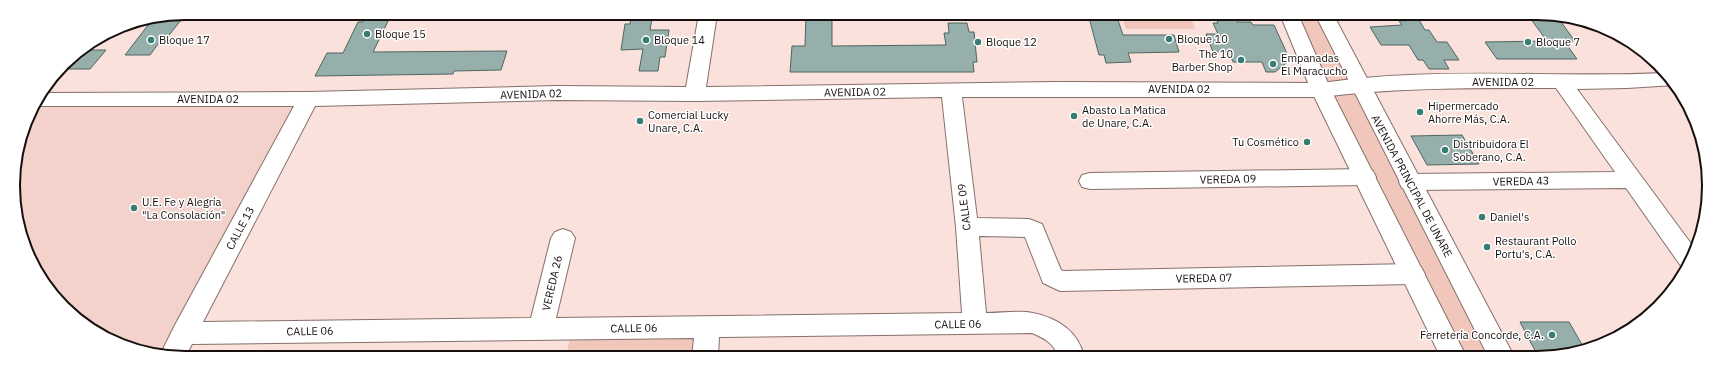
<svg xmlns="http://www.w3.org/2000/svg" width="1722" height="371" font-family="'IBM Plex Sans',sans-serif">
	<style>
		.built { fill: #f2d2ca }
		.green { fill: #f1c6bb }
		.building { fill: #96afab; stroke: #4e6561 }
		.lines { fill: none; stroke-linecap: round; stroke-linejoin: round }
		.street-casing { stroke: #86706b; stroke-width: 2 }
		.secondary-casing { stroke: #86706b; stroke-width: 2 }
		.street { fill: #fff; fill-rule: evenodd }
		.secondary { fill: #fff; fill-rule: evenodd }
		.poi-dot { fill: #377d73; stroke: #fff; stroke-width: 1.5 }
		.labels { text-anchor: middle; stroke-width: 3; stroke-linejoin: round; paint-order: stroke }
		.poi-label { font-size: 11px; fill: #170f0d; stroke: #fff; text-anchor: start }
		.street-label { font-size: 11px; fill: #170f0d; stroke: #fff }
		.rim { fill: none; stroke: #170f0d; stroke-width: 2 }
	</style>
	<rect width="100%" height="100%" fill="#fae1db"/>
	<!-- built -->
	<path class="built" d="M308,99L163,357L99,335L56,299L22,241L13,174L26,119L39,100Z"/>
	<!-- green -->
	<path class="green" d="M1121,14H1190L1195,29H1126Z
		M1289,14H1324L1502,358H1454Z
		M708,327L705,357H566L572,328Z"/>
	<!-- building -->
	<path class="building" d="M367,13H392L373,52L507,51L501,70L454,71L453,74L315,76L327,53H343L358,22H363Z
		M632,13H653L650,30H669L665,57H660L658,71H639L643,49L621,50L625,24H630Z
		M181,14L176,20H181L162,44H158L150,55H125L152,20Z
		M811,14H832V46L946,45L944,33H949L948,23H967L969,32H974L977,62H973L974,72H790L792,46H805L806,15Z
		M1088,14H1116L1123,35H1174L1179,52L1128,53L1131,62L1106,63L1104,55H1099Z
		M1214,14H1234L1237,22H1251L1253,25H1274L1290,60L1275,72H1266L1262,62H1233L1229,52H1213L1206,34H1218L1213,23H1218Z
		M1527,14H1555L1575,41H1560H1564L1577,59H1497L1485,42L1547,41Z
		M1419,20L1425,30H1429L1437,42H1447L1459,60H1444L1449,69H1429L1423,60H1418L1409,45H1381L1370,27L1402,25L1399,21Z
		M84,50H106L90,69H60L64,63Z
		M1462,135L1479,164L1427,165L1411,136Z
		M1520,322H1569L1584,348L1548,358H1539Z"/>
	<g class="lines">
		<!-- street casing -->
		<g class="street-casing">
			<path id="street" d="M699,14H717L706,87L1057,82L1321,83C1350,79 1379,76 1409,75C1494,71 1579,77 1664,73L1673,80L1675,85L1627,88L1577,89L1695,249L1691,262L1686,270L1683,269L1626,188L1410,190L1402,188L1399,182L1402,176L1410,174L1615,172L1556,88C1476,88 1401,87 1321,97H962L977,218L1029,219L1042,224L1061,270L1063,271L1413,264L1421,267L1425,274L1421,281L1413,284L1060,291L1043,283L1025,237L979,236L986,313C1000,313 1020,310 1033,313C1058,318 1079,332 1084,357H1058C1055,344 1044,338 1032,333L719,337L718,357H692L694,338L192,344L185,357H163L160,355L175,325L294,106H35L44,93L308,92L557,86L686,87ZM942,97L956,227L962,313L556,318L575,238L571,232L563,229L555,232L551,238L531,318L203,322L315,106L557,100L695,101Z
				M1365,169L1373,171L1376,177L1373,183L1365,185L1090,189L1082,187L1079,181L1082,175L1090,173Z"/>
		</g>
		<!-- secondary casing -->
		<g class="secondary-casing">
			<path id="secondary" d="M1280,14H1298L1331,90L1467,358H1441L1311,90Z
				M1315,14H1333L1515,358H1489Z"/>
		</g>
		<!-- street -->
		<use href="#street" class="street"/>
		<!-- secondary -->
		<use href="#secondary" class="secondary"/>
	</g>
	<!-- markers -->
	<g class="poi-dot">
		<circle cx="367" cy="34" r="4"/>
		<circle cx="1169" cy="39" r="4"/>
		<circle cx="151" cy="40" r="4"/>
		<circle cx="646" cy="40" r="4"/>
		<circle cx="978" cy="42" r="4"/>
		<circle cx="1528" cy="42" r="4"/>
		<circle cx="1241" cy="60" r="4"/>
		<circle cx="1273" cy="64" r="4"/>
		<circle cx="1420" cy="112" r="4"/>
		<circle cx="1074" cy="116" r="4"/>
		<circle cx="640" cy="121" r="4"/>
		<circle cx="1307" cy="142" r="4"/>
		<circle cx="1445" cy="150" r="4"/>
		<circle cx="134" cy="208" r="4"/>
		<circle cx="1482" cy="217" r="4"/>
		<circle cx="1487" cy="247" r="4"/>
		<circle cx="1552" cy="335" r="4"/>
	</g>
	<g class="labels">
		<!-- poi labels -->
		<g class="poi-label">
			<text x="375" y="38">Bloque 15</text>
			<text x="1177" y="43">Bloque 10</text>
			<text x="159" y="44">Bloque 17</text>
			<text x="654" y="44">Bloque 14</text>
			<text x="986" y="46">Bloque 12</text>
			<text x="1536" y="46">Bloque 7</text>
			<text x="1233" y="58" text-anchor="end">The 10<tspan x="1233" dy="13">Barber Shop</tspan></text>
			<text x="1281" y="62">Empanadas<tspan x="1281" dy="13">El Maracucho</tspan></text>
			<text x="1428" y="110">Hipermercado<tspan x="1428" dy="13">Ahorre Más, C.A.</tspan></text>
			<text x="1082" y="114">Abasto La Matica<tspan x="1082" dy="13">de Unare, C.A.</tspan></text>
			<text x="648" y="119">Comercial Lucky<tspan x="648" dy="13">Unare, C.A.</tspan></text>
			<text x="1299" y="146" text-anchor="end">Tu Cosmético</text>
			<text x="1453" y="148">Distribuidora El<tspan x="1453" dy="13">Soberano, C.A.</tspan></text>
			<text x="142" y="206">U.E. Fe y Alegría<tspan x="142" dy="13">"La Consolación"</tspan></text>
			<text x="1490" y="221">Daniel's</text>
			<text x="1495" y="245">Restaurant Pollo<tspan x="1495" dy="13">Portu's, C.A.</tspan></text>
			<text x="1544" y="339" text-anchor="end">Ferretería Concorde, C.A.</text>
		</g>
		<!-- street labels -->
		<g class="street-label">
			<text x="1503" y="86">AVENIDA 02</text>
			<text x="1179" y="93">AVENIDA 02</text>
			<text transform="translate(855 92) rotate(-1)" y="4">AVENIDA 02</text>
			<text transform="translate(531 94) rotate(-2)" y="4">AVENIDA 02</text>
			<text x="208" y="103">AVENIDA 02</text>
			<text transform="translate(1228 179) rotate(-1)" y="4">VEREDA 09</text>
			<text transform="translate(1521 181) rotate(-1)" y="4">VEREDA 43</text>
			<text transform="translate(1412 186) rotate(62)" y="4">AVENIDA PRINCIPAL DE UNARE</text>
			<text transform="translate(964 207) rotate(-97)" y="4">CALLE 09</text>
			<text transform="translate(240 228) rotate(-62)" y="4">CALLE 13</text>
			<text transform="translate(1204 278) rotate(-1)" y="4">VEREDA 07</text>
			<text transform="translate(552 283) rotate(-77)" y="4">VEREDA 26</text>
			<text transform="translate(958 324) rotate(-1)" y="4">CALLE 06</text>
			<text transform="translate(634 328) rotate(-1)" y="4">CALLE 06</text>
			<text transform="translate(310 331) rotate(-1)" y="4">CALLE 06</text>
		</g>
	</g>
	<!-- crop -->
	<path d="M0 0H1722V371H0ZM185 20H1537A165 165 0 0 1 1702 185V186A165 165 0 0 1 1537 351H185A165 165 0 0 1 20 186V185A165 165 0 0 1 185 20Z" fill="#fff" fill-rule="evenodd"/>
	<path class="rim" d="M185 20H1537A165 165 0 0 1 1702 185V186A165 165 0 0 1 1537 351H185A165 165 0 0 1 20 186V185A165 165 0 0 1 185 20Z"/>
</svg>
